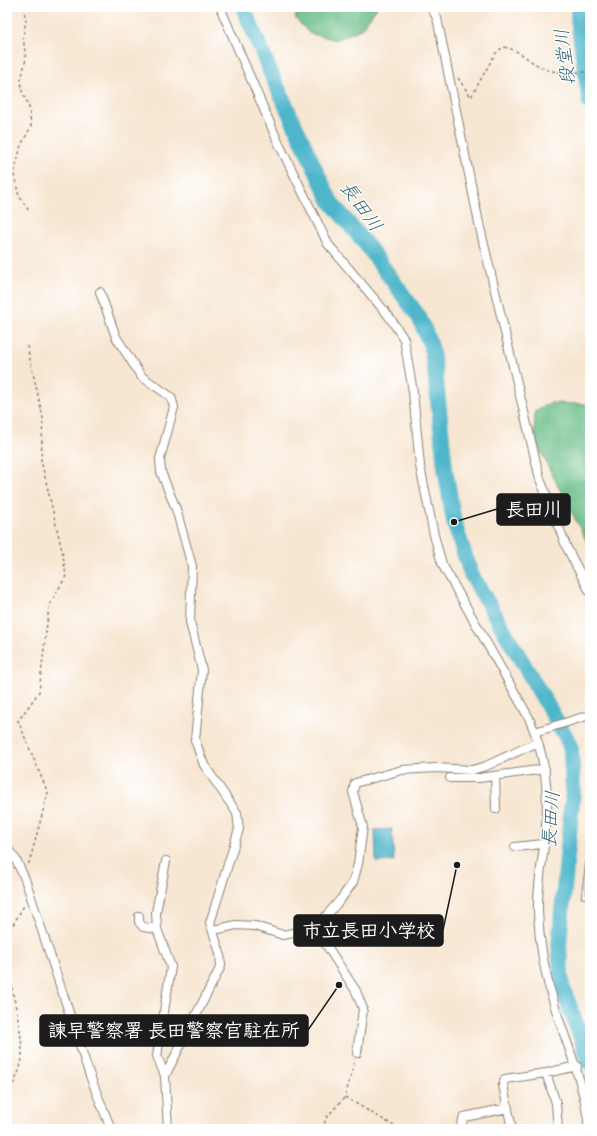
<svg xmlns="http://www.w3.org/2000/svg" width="597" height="1136" font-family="'Indie Flower','Klee One',sans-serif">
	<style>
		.forest { fill: #6cbe8a; stroke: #446d53 }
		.water { fill: #4db6cb; stroke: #346974 }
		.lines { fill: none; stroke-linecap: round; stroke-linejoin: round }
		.river { stroke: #4db6cb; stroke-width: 16 }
		.building { fill: #c4a9f0 }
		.street-casing { stroke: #8a8176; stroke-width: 10 }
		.path { stroke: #8a8176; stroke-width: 1.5; stroke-dasharray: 3 3; stroke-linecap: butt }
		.street { stroke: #fff; stroke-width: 8 }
		.labels { text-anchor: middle; stroke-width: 3; stroke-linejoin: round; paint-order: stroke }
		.water-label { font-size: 19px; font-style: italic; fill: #32616b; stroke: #fff }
		.leader { fill: none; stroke: #1c1c1c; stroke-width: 1.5 }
		.callout-dot { fill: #1c1c1c; stroke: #fff; stroke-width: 1.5 }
		.callout { fill: #1c1c1c; stroke: #1c1c1c; stroke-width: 1.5 }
		.callout-label { font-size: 19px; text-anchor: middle; font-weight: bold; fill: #fff }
	</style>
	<rect width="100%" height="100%" fill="#fff"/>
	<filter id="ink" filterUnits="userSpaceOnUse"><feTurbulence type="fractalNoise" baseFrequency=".025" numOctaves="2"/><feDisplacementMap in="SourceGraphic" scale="8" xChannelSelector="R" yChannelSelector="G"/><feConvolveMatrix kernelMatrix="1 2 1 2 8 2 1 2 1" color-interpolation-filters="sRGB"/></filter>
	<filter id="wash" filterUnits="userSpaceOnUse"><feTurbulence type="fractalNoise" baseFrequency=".012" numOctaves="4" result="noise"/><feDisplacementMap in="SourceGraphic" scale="16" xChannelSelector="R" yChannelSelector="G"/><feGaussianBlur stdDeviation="0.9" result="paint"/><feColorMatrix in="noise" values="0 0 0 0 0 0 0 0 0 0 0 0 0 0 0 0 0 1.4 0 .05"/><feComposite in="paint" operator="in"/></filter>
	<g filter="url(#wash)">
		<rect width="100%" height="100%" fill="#f7e6d1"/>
		<!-- forest -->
		<path class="forest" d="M295,7H377V8L361,29L336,40L309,33L296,19Z
			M549,403L585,404L590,406V552L586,540L534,439L535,411Z"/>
		<!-- water -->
		<path class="water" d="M392,829L394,861L376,862L375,830Z"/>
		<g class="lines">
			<!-- river -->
			<path class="river" d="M243,7L273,78L325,190L331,202L369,248L419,317L431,346L435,370L445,468L454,522L471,574L566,737L571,749L573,791L559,945L562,986L590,1063
				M579,7L578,19L590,103"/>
		</g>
		<g id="blocks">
			<!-- building -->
			<path class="building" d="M586,861L590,862V899L581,898Z"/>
		</g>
	</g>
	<g filter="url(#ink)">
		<use href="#blocks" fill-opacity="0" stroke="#8a8176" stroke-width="1"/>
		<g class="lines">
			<!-- street casing -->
			<g class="street-casing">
				<path id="street" d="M220,7L278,142L328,244L388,315L404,339L413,392L420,466L434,535L442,564L529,718C545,755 549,787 546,827C544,855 537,883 538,911C539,944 545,976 555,1007C568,1048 585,1085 589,1129
					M431,7L437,18L480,228L540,479L567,548L590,592
					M100,292L116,337L141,376L171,397L174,407L160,459L161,472L176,509L192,566L190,622L202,670L195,740L204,765L237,813L239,829L210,923L220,953L221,966L165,1076L168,1129
					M535,732L590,715
					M495,776L496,809
					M450,778H479L545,769
					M515,847L543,844
					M7,848L16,860L25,879L90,1076L111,1129
					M139,916V922L143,927L157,929
					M319,924L325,943L356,991L363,1009L357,1053
					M214,930L236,925L255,926L283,935L302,931L319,924L341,899L353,882L358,864L363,827L353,792L355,783L402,770L436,768L472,770L486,766L538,742
					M546,1073L556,1103L558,1129
					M165,1076L157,1056L171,967L157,929L156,912L166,861
					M460,1129L464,1117L508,1108
					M512,1129L503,1085L505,1079L546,1073L577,1066"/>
			</g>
			<!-- path -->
			<path class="path" d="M23,7L26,20L23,37L26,59L21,80L22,91L29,107L31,127L21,145L14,175L19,196L29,211
				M458,78L471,97L495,54L503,47C519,49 527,60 541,67C555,75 575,72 590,72
				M27,346L43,418L41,460L63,555L66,576L49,606L39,692L18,721L48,793L28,867
				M7,935L25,904
				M7,964C11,988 26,1043 21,1064C18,1076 13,1085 7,1095
				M345,1097L399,1129
				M322,1129L327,1117L345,1097L355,1060"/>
			<!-- street -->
			<use href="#street" class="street"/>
		</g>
	</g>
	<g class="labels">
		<!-- water labels -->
		<g class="water-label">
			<text transform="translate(564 57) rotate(-97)" y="7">段堂川</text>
			<text transform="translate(362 206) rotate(54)" y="7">長田川</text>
			<text transform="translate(550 819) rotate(-86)" y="7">長田川</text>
		</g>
	</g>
	<!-- callouts -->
	<path class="leader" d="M454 522L497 509M457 865L443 930M339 985L308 1030"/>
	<g class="callout-dot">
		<circle cx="454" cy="522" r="4"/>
		<circle cx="457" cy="865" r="4"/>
		<circle cx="339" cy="985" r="4"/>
	</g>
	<g class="callout">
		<rect x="497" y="494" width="73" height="31" rx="4"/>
		<rect x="294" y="915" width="149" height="31" rx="4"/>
		<rect x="40" y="1015" width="268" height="31" rx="4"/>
	</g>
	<g class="callout-label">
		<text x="534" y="516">長田川</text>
		<text x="369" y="937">市立長田小学校</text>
		<text x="174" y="1037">諫早警察署 長田警察官駐在所</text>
	</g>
	<!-- margin -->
	<rect width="597" height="1136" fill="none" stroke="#fff" stroke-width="24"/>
</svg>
